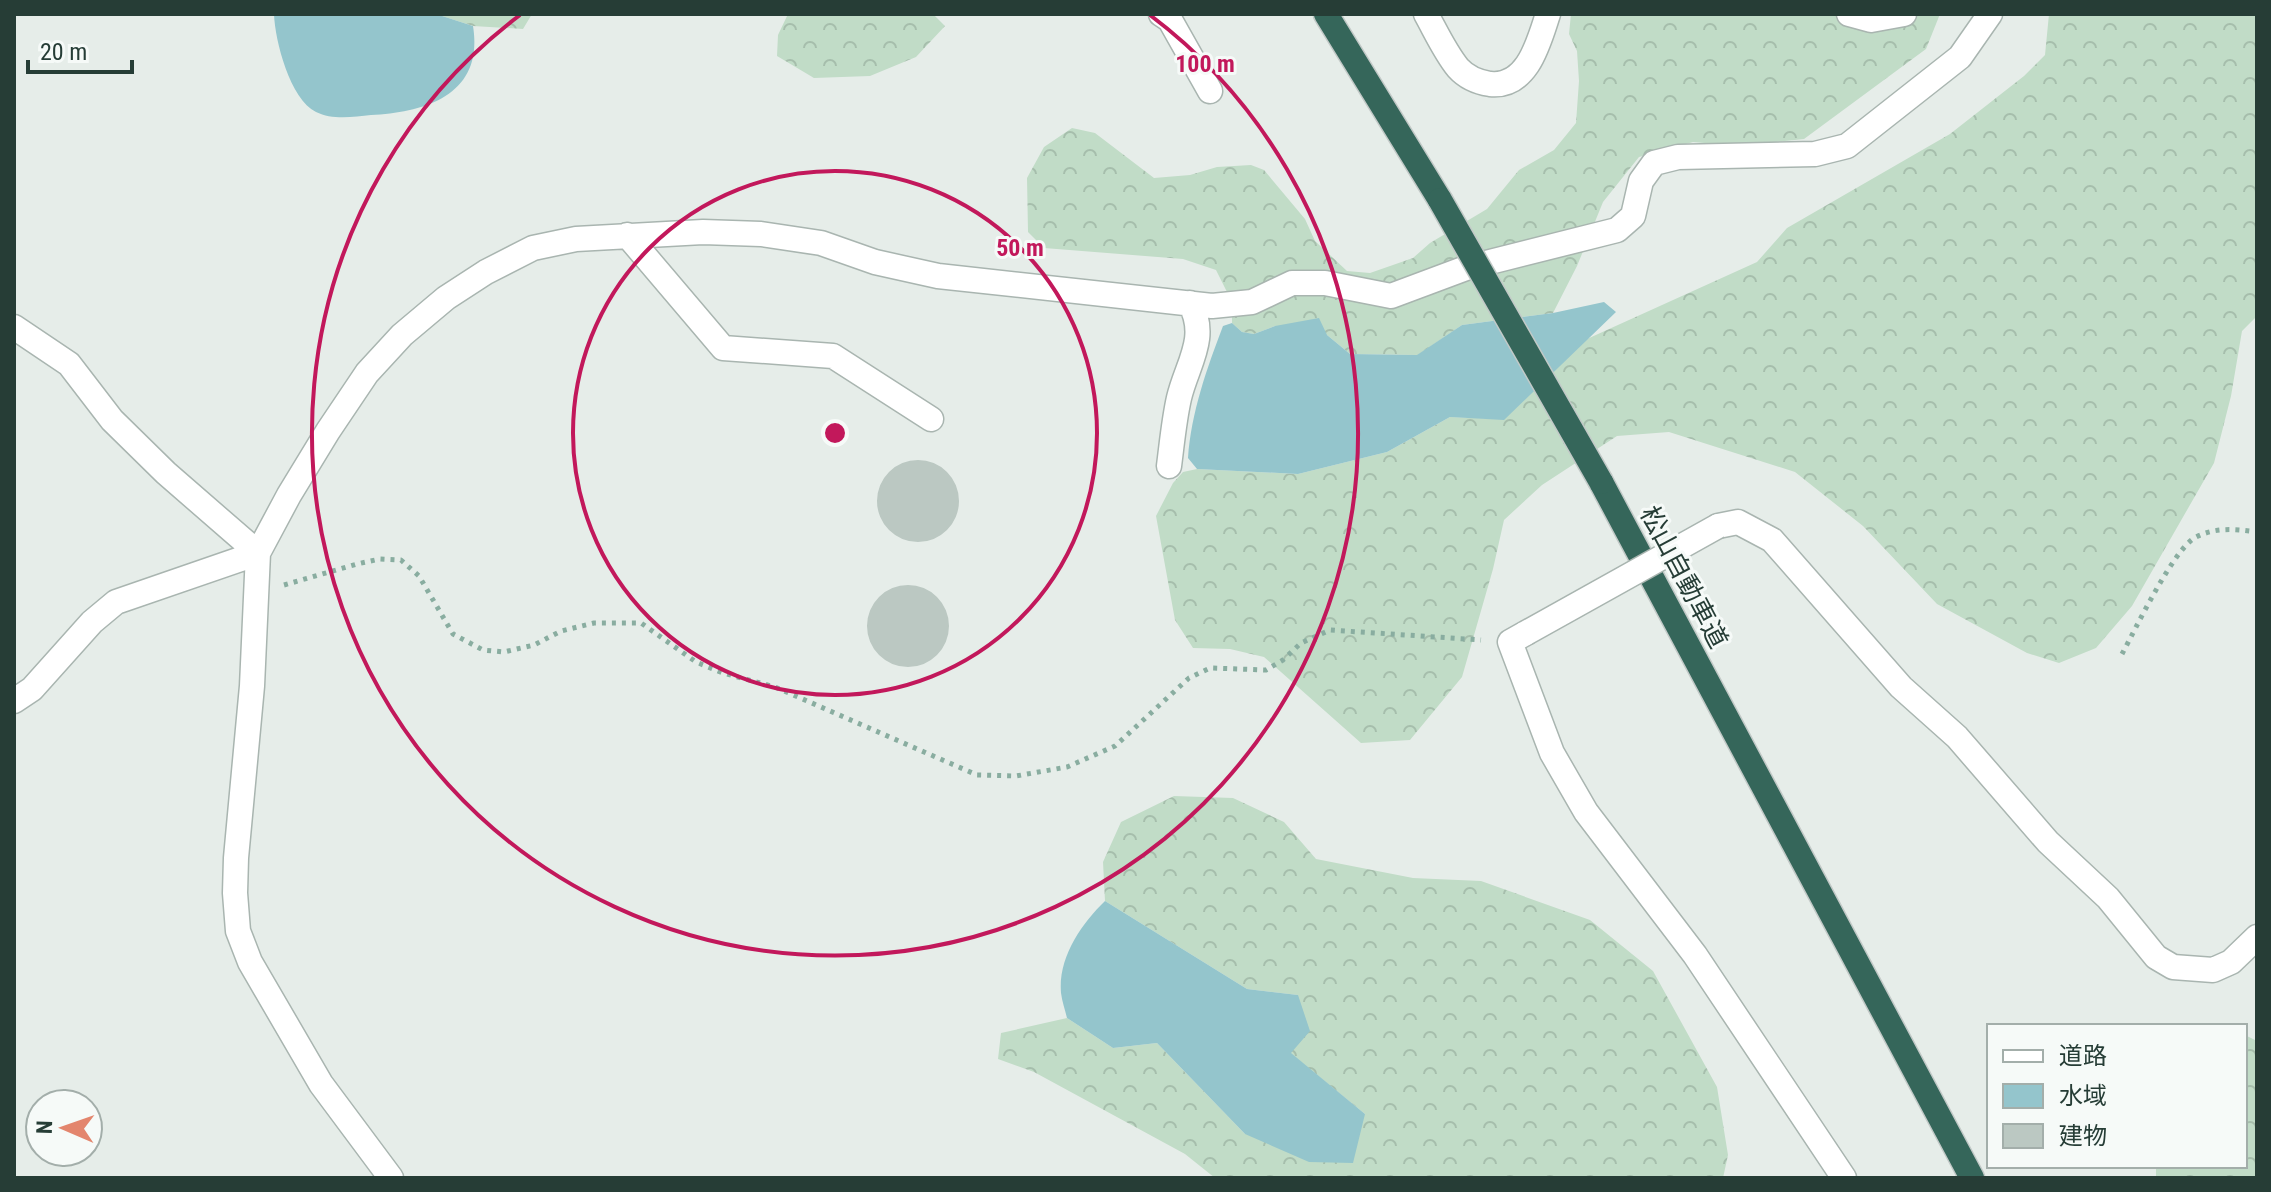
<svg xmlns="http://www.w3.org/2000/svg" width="2271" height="1192" font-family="'Roboto Condensed','Noto Sans JP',sans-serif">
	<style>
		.forest { fill: url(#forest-crowns) }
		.water { fill: #94c5cc }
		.building { fill: #bbc8c2 }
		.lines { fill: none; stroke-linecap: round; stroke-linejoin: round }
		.minor-casing { stroke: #a9b5b0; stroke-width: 27 }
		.motorway-casing { stroke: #c2c9c7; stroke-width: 27 }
		.path { stroke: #89ada0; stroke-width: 5; stroke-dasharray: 4 6; stroke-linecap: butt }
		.minor { stroke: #fff; stroke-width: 24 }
		.motorway { stroke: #35665a; stroke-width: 24 }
		.minor-bridge-casing { stroke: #a9b5b0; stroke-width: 27; stroke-linecap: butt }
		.motorway-bridge-casing { stroke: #c2c9c7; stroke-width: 27; stroke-linecap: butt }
		.minor-bridge { stroke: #fff; stroke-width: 24 }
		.motorway-bridge { stroke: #35665a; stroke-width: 24 }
		.ring { fill: none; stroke: #c2185b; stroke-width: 4 }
		.labels { text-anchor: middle; stroke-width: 6; stroke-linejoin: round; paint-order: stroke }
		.street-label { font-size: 26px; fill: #263d36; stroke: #f6faf8 }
		.centre { fill: #c2185b; stroke: #f6faf8; stroke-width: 4 }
		.ring-label { font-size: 24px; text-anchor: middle; font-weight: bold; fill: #c2185b; stroke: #f6faf8; stroke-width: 6; stroke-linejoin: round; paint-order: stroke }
	</style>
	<defs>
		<pattern id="forest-crowns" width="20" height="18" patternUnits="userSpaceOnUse" patternTransform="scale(2)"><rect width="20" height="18" fill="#c1dcc7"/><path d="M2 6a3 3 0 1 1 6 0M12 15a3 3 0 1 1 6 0" fill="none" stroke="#a6beac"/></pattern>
	</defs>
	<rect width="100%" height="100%" fill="#e6ede9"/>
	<!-- forest -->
	<path class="forest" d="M436,14H532L523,29L473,26Z
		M788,14H933L945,26L916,57L870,76L814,78L777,56L778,35Z
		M1571,14H1940L1926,49L1804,139L1739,146L1693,142L1639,157L1603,202L1577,266L1553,313L1462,325L1418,355L1350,354L1327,335L1275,326L1254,334L1242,332L1232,323V302L1216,270L1183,259L1044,248L1028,232L1027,178L1044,147L1072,128L1095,133L1154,178L1190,175L1217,167L1251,165L1264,170L1305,219L1315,241L1347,271L1370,273L1413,258L1430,243L1487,209L1519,170L1554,150L1576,123L1579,81L1577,51L1569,34Z
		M2049,14H2257V316L2242,331L2231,396L2214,463L2132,606L2096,648L2059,663L2027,653L1937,604L1863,526L1795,472L1669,432L1617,436L1542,485L1504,520L1493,569L1462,677L1410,740L1361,743L1264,657L1230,649L1193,648L1175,620L1156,516L1173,483L1183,472L1197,469L1298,474L1387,452L1450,417L1504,419L1587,339L1757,262L1787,228L1950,134L2024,76L2045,55Z
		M1174,796L1233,798L1284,822L1316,859L1413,878L1481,881L1590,920L1653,971L1717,1087L1728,1155L1723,1178H1215L1185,1154L1034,1072L998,1059L1001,1033L1067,1018L1113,1048L1157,1043L1245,1134L1365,1114L1290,1053L1298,995L1247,989L1105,901L1103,862L1121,822Z
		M2245,1035L2257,1041V1178H2156V1166H2245Z"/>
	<!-- water -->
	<path class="water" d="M274,14H436L473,26C484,94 427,112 371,115C353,117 332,120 316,112C290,99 275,41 274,14Z
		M1604,302L1616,312L1504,420L1450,417L1387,452L1298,474L1197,469L1188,458C1191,413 1207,368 1223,326L1232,323L1242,332L1254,334L1275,326L1319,318L1327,335L1350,354L1417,355L1462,325L1553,313Z
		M1105,901L1247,989L1298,995L1310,1031L1291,1053L1365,1114L1353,1163L1309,1162L1245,1134L1157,1043L1113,1048L1067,1018C1065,1010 1062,1001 1061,993C1058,958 1081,924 1105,901Z"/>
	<!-- building -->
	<path class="building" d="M877 501a41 41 0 1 1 82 0a41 41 0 1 1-82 0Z
		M867 626a41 41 0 1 1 82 0a41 41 0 1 1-82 0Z"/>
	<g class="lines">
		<!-- minor casing -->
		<g class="minor-casing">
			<path id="minor" d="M1161,14L1170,20L1210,91
				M1426,14C1436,32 1445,52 1458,68C1467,78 1477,82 1490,84C1528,88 1539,41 1548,14
				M1849,14L1871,20L1904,14
				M627,235L723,348L833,356L931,419
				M14,327L69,364L112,420L166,473L258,553
				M1169,466C1172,443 1174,420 1179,398C1187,364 1209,338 1190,303
				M1718,526L1738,522L1772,540L1901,687L1957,737L2048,842L2108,898L2156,957L2173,967L2213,970L2231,962L2257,937
				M1526,633L1510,642L1552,753L1586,812L1695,955L1844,1178
				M14,701L32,689L92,622L116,602L258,553
				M391,1178L321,1084L250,962L238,931L235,893L236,858L252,686L258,553L289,495L328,431L367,373L402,335L446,298L486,272L533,248L576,239L703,232L761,234L821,243L875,262L938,276L1212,306L1252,302L1292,283H1325L1391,296L1466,268L1617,230L1633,216L1641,181L1654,163L1678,157L1815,154L1847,146L1960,57L1990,14"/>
		</g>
		<!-- motorway casing -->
		<g class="motorway-casing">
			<path id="motorway" d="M1326,14L1440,200
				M1601,482L1972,1178"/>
		</g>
		<!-- path -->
		<path class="path" d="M284,585L357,564L380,559L401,560L419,576L453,634L483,650L504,652L534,645L561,631L594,623H641L696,662L723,673L775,687L977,775L1016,776L1067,767L1115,746L1189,678L1210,668L1266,670L1283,660L1301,643L1330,630L1481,640
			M2122,654C2135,630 2174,548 2196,537C2216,527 2235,529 2257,532"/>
		<!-- minor -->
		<use href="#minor" class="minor"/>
		<!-- motorway -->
		<use href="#motorway" class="motorway"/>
		<!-- minor-bridge casing -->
		<g class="minor-bridge-casing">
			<path id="minor-bridge" d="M1526,633L1718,526"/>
		</g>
		<!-- motorway-bridge casing -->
		<g class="motorway-bridge-casing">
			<path id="motorway-bridge" d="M1440,200L1601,482"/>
		</g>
		<!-- minor-bridge -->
		<use href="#minor-bridge" class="minor-bridge"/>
		<!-- motorway-bridge -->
		<use href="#motorway-bridge" class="motorway-bridge"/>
	</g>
	<!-- distance rings -->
	<g class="ring">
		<circle cx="835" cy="433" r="262"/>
		<path d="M1150 15A523 523 0 1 1 520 15"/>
	</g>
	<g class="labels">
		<!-- street labels -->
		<g class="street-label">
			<text transform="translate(1684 577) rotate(62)" y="9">松山自動車道</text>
		</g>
	</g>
	<circle cx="835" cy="433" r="12" class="centre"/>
	<g class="ring-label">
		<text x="1205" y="72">100 m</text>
		<text x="1020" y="256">50 m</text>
	</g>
	<!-- border -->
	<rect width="2271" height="1192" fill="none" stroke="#263d36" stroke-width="32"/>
	<!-- legend -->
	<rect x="1987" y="1024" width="260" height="144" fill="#f6faf8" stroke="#a3aeaa" stroke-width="2"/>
	<rect x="2003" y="1050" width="40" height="12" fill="#ffffff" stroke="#a3aeaa" stroke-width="2"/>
	<text x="2059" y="1064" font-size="24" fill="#263d36">道路</text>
	<rect x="2003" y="1084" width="40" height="24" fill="#94c5cc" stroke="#a3aeaa" stroke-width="2"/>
	<text x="2059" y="1104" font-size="24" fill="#263d36">水域</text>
	<rect x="2003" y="1124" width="40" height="24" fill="#bbc8c2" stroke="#a3aeaa" stroke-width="2"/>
	<text x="2059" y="1144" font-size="24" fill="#263d36">建物</text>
	<!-- north arrow -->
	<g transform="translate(64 1128) rotate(272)"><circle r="38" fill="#f6faf8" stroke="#a3aeaa" stroke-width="2"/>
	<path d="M0-6L14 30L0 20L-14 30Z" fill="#e3856d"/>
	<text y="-12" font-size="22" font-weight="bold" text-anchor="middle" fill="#263d36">N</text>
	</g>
	<!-- scale -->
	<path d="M28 60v12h104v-12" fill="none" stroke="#263d36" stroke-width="4"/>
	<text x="40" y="60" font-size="24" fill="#263d36" stroke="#f6faf8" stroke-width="6" paint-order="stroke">20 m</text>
</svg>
